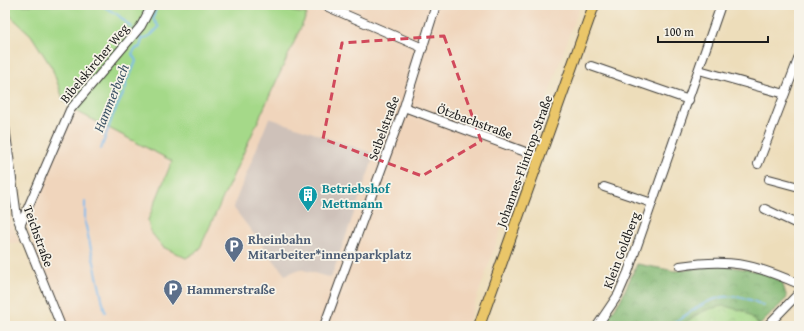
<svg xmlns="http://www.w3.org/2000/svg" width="804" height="331" font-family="'Gentium Book Plus',serif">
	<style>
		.built { fill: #f0d5bc }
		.industrial { fill: #cec1b9 }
		.grass { fill: #a5d989; stroke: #607a52 }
		.forest { fill: url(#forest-crowns); stroke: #506a48 }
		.park { fill: url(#park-crowns); stroke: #607a52 }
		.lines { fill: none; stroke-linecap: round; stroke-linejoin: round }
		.stream { stroke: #7abbee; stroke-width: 2 }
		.minor-casing { stroke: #3b3934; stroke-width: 10 }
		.major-casing { stroke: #3b3934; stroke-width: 12 }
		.minor { stroke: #fff; stroke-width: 8 }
		.major { stroke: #eac669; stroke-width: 10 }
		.marked { fill: none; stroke: #d1495b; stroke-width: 3; stroke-dasharray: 8 5; stroke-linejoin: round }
		.labels { text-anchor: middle; stroke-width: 3.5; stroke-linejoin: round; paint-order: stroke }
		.street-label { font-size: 13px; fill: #1c1c1c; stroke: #f7f3e8 }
		.culture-label { font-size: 13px; font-weight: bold; fill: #0d838f; stroke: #f7f3e8; text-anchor: start }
		.service-label { font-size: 13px; font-weight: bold; fill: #4e5e75; stroke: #f7f3e8; text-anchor: start }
		.water-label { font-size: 14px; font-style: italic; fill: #3d5466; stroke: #f7f3e8 }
	</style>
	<defs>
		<pattern id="forest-crowns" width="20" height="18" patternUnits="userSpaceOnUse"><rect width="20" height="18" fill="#84b975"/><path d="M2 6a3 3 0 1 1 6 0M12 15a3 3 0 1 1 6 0" fill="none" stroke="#719e65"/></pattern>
		<pattern id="park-crowns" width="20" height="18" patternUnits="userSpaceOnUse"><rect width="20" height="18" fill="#a5d989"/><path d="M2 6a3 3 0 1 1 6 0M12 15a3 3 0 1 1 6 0" fill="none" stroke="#8dba76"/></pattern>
	</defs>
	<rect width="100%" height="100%" fill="#f7f3e8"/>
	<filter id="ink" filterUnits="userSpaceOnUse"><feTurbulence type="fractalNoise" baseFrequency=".025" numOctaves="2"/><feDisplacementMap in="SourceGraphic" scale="8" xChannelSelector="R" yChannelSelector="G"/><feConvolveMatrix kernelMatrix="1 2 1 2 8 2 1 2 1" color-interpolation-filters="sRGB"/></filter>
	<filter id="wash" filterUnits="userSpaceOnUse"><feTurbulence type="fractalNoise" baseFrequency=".012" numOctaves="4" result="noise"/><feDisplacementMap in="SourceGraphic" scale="16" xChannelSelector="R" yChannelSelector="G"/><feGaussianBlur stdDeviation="0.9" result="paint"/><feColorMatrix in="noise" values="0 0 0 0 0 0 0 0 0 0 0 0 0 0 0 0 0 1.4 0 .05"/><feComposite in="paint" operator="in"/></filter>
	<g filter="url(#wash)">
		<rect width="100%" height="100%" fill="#edddba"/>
		<!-- built -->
		<path class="built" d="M253,5H580L467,326H66L26,225L74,110L172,161L147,220L150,231L163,247L307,14Z
			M5,181L11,220L20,243H5Z"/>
		<!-- industrial -->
		<path class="industrial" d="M269,118L375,154L331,278L300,269L285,275L233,207Z"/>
		<!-- grass -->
		<path class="grass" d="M5,5H253L307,14L199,250L186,258L163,247L150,231L148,220L172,161L74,110L64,101L52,68L31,35L5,11Z"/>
		<!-- forest -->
		<path class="forest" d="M637,264L675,271L721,265L761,272L782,282L787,298L760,325L744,311L697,314L681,326H603L621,299Z"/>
		<!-- park -->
		<path class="park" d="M724,306L744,311L760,325L758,326H681C695,315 706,308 724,306Z"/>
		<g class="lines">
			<!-- stream -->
			<path class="stream" d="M101,5L118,15L132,28
				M142,40L151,35L159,27L153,19L156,8L167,6L166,5
				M101,149L113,115L126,88V80L130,76L136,61L132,54L135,49L140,47L142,40L139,36
				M85,202V222L105,312
				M670,326C693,311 713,291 743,298C751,300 756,301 763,306"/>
		</g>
	</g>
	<g filter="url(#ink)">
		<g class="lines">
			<!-- minor casing -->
			<g class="minor-casing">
				<path id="minor" d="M328,5V7L423,48
					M591,66L689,100
					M699,70L785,94
					M404,107L539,157
					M5,127L17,217L61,326
					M758,164L799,57
					M769,179L799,187
					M604,187L652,203
					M765,209L799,225
					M20,226L70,110L141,26L152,5
					M680,266C730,258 753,264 799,284
					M324,326L404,107L436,5
					M597,326L618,295L628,272L721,5
					M767,326L799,293"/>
			</g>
			<!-- major casing -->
			<g class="major-casing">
				<path id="major" d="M479,326L594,5"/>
			</g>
			<!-- minor -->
			<use href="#minor" class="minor"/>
			<!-- major -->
			<use href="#major" class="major"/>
		</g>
	</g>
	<!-- marked area -->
	<path class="marked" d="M444,36L481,141L422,176L323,139L342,43Z"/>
	<!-- icons -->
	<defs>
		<g id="building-pin" transform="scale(1)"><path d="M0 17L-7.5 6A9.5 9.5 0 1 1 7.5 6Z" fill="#0f9aa8" stroke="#f7f3e8"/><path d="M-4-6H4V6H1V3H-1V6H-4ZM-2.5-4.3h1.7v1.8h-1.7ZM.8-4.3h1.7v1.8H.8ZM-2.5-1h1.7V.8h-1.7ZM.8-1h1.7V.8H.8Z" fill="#fff"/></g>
		<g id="parking-pin" transform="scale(1)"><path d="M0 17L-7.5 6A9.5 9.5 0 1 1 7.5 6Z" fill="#5c6f8a" stroke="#f7f3e8"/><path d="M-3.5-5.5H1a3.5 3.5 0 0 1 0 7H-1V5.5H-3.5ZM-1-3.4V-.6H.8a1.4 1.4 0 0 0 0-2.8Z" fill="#fff"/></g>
	</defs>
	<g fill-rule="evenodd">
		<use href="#building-pin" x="308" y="195"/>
		<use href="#parking-pin" x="234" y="246"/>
		<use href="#parking-pin" x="173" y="289"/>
	</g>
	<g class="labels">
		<!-- street labels -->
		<g class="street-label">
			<text transform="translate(94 63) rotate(-50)" y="5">Bibelskircher Weg</text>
			<text transform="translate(475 121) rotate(20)" y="5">Ötzbachstraße</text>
			<text transform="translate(383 128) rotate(-70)" y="5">Seibelstraße</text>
			<text transform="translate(524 161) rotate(-70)" y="5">Johannes-Flintrop-Straße</text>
			<text transform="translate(39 236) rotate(70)" y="5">Teichstraße</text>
			<text transform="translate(621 250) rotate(-69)" y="5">Klein Goldberg</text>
		</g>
		<!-- culture labels -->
		<g class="culture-label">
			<text x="322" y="193">Betriebshof<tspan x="322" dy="15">Mettmann</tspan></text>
		</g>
		<!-- service labels -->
		<g class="service-label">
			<text x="248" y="244">Rheinbahn<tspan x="248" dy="15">Mitarbeiter*innenparkplatz</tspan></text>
			<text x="187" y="294">Hammerstraße</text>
		</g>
		<!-- water labels -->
		<g class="water-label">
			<text transform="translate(111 98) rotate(-68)" y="5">Hammerbach</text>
		</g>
	</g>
	<!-- margin -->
	<rect width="804" height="331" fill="none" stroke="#f7f3e8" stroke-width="20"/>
	<!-- scale -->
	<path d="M658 36v6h110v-6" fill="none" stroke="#1c1c1c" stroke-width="2"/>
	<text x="664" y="36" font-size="12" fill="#1c1c1c" stroke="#f7f3e8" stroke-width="3" paint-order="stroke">100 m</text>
</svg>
